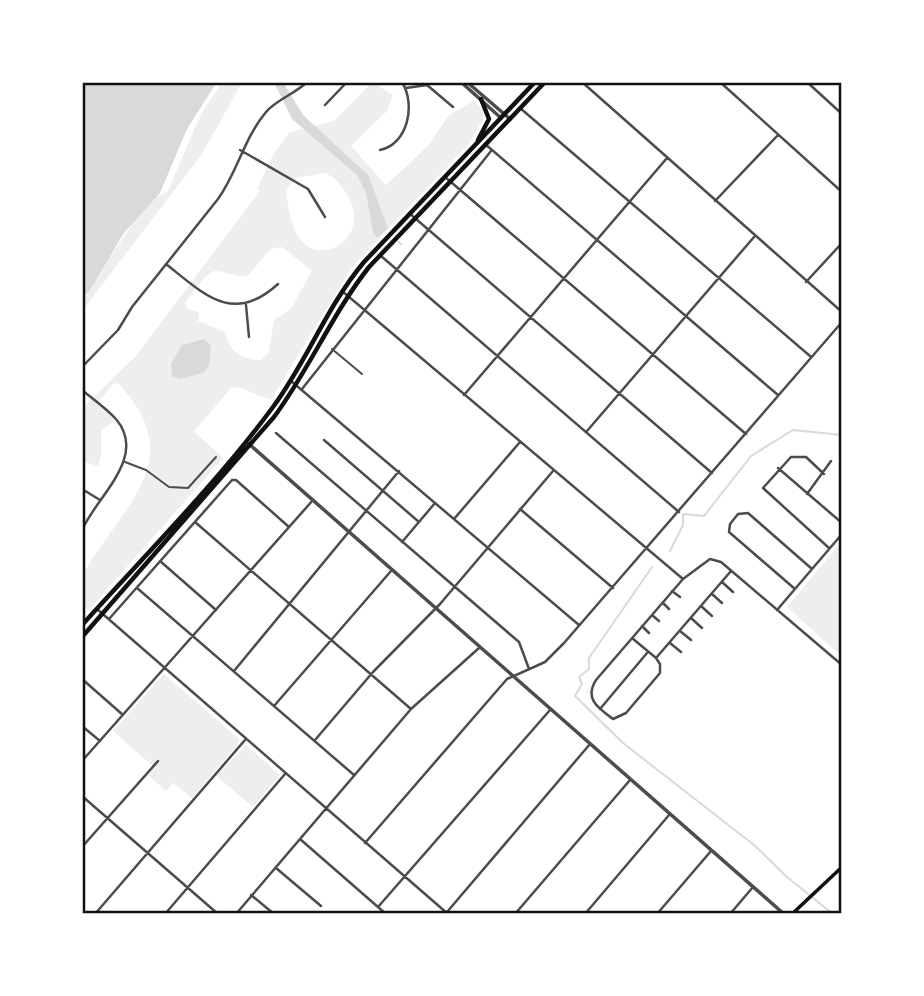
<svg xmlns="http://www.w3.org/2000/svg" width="924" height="996" font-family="'DM Sans',sans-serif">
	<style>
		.green { fill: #eee; fill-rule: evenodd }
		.water { fill: #d9d9d9 }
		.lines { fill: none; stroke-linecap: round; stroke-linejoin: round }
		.stream { stroke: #d9d9d9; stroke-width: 2 }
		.service { stroke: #4c4c4c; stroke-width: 2 }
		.minor { stroke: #4c4c4c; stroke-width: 2.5 }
		.tertiary { stroke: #4c4c4c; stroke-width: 3.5 }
		.secondary { stroke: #111; stroke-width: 3.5 }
		.primary { stroke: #111; stroke-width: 4.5 }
		.neatline { fill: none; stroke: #111; stroke-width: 2.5 }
	</style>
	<rect width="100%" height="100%" fill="#fff"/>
	<!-- green -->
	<path class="green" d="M222,82H242L202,154L82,311V298L137,218L155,198L168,191L200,116Z
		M372,82L393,95L387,111L351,146L386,185L428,146L449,115L474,101L483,111V120L468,145L352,267L271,400L241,388L232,387L194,431L223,458L88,611L82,602V570L86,569C128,500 188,458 118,383L113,384L98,403L117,420L101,430V455L98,466L82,461V408L136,356L260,191L257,189L273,155L290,132L334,121ZM325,173C337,178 340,184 347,195C375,239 313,276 294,228C289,217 288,203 286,191L295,178ZM282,247L312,271L291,309L274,320L269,352L261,360C242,360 229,351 225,332L198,321L200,313L188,309L185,303C192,295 205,271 216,271C228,272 236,278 249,275L270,249Z
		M842,541V657L787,607Z
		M164,674L239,739L238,744L192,798L173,783L166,791L148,775L154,767L113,731Z
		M246,745L280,775L253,807L216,776Z"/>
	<!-- water -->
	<path class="water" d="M82,82H217L187,129L160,193L124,233L90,290L82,298Z
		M274,82H283L303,115L368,175L388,228L377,238L373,232L366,193L357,175L292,119Z
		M204,339L211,346L209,366L203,373L180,379L172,376L171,364L182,345Z"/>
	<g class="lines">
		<!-- stream -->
		<path class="stream" d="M399,242L401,244
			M670,551L683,525V514L704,516L751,456L793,430L842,435
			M652,567L589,658V669L579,677L582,684L575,696L623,743L754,845L787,877L833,914"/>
		<!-- service -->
		<path class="service" d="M332,349L362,374
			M125,462L146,470L169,487L188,488L216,457"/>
		<!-- minor -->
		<path class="minor" d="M582,82L842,312
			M720,82L842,192
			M807,82L842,114
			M406,88L427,85L453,107
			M325,105L347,82
			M520,108L810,356
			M485,144L778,395
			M240,150L308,189L325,217
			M380,150C408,144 416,105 402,82
			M445,177L746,434
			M715,201L778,135
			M409,213L712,473
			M381,256L679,512
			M166,264C205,295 233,325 278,284
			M806,282L842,243
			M342,291L683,579
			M246,305L249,337
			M82,367L118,330L132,307L218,199C238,171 243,140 266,112C277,99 295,94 307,82
			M291,381L579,625
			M302,389L491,151
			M82,390C93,399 106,408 116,419C148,457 97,496 82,530
			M464,395L667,158
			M587,431L754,237
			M276,433L519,642L529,669
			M324,440L419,522
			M778,468L842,523
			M824,474L806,457H791L763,488L829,548
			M82,489L100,500
			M807,494L831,461
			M520,509L613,588
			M454,519L520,442
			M195,522L411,709
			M402,542L435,503
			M160,561L216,610
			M722,582L733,592
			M137,588L354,775
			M795,589L729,532L730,524L738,514L748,513L812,569
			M672,591L680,597
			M712,594L722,603
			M663,603L669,609
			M701,606L712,616
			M97,609L448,914
			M777,610L842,534
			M652,615L659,621
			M691,618L702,628
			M109,619L232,480H236L289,527
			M642,626L649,633
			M680,631L691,640
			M632,638L656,658
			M670,643L681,652
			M656,658L660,664V673L626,713L613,719C598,708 584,699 596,680L683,579L710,559L721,562L842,665
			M656,658L731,571
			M234,671L399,471
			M82,679L123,715
			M274,706L391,571
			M600,709L647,653
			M82,726L100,741
			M315,740L373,672L440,604L553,471
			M82,761L313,500
			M82,796L218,914
			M300,839L386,914
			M365,843L507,679L545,662L564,643L842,322
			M82,847L158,761
			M276,868L321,906
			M251,895L274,914
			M378,907L550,710
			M447,912L590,744
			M95,914L245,740
			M165,914L285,774
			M236,914L411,709L479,648
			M515,914L630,780
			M585,914L669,815
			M657,914L711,851
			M730,914L753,887"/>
		<!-- tertiary -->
		<path class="tertiary" d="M461,82L501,118
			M467,82L510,119
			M249,444L784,914"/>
		<!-- secondary -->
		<path class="secondary" d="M792,914L842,867"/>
		<!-- primary -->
		<path class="primary" d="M478,140L489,119L481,99
			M82,625C146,554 216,484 273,407C307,361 327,306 364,262L535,82
			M82,637L274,417C309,370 332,314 369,267L545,82"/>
	</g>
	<!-- border -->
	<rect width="924" height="996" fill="none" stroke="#ffffff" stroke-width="168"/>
	<rect x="84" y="84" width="756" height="828" class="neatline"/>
</svg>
